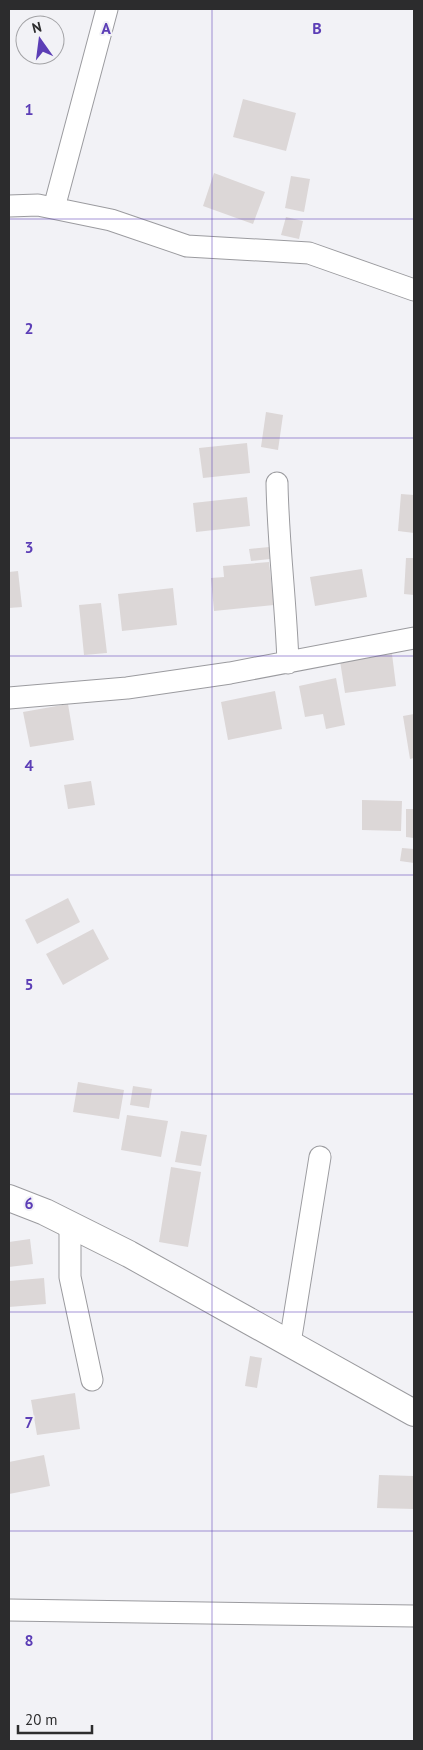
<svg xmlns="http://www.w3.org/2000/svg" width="423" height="1750" font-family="'PT Sans',sans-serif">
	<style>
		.building { fill: #dcd7d7 }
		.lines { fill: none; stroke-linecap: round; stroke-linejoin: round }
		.minor-casing { stroke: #9b9b9f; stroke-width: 23 }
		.tertiary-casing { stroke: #9b9b9f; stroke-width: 28 }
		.minor { stroke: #fff; stroke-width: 21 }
		.tertiary { stroke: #fff; stroke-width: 26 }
		.grid { fill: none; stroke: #5c3eb6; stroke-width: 1; stroke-opacity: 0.55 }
		.grid-label { font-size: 16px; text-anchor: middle; font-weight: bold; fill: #5c3eb6; stroke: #f2f2f6; stroke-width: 4; stroke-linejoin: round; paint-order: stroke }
	</style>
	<rect width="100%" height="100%" fill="#f2f2f6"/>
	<!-- building -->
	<path class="building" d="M243,99L296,113L286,151L233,137Z
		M214,173L265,192L253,224L203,206Z
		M291,176L310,179L304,212L285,208Z
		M286,217L303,221L299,239L281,235Z
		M266,412L283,415L278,450L261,447Z
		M247,443L250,473L203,478L199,448Z
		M401,494L414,495V533L398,531Z
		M247,497L250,526L196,532L193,503Z
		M269,547L270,559L251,561L249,549Z
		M406,558H414V595L404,594Z
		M269,562L274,605L214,611L211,578L224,577L223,566Z
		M362,569L367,597L315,606L310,577Z
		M18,571L22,607L9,608V572Z
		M173,588L177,625L122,631L118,594Z
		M101,603L107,653L84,655L79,605Z
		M392,654L396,686L345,693L340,661Z
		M336,678L345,725L326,729L323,714L305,717L299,686Z
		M275,691L282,729L228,740L221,702Z
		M68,704L74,740L30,747L23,712Z
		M414,714V758L410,759L403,716Z
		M91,781L95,805L68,809L64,785Z
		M362,800L402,801L401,831L362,830Z
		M406,809H414V838L406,837Z
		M402,848L414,849V863L400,861Z
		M68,898L80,922L37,944L25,920Z
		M93,929L109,959L63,985L46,954Z
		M78,1082L124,1090L119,1119L73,1112Z
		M133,1086L152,1089L149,1108L130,1105Z
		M127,1115L168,1121L161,1157L121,1150Z
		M181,1131L207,1135L201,1166L175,1162Z
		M171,1167L201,1172L188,1247L159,1242Z
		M30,1239L33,1264L9,1267V1242Z
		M44,1278L46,1304L9,1307V1281Z
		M250,1356L262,1358L257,1388L245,1386Z
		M75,1393L80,1429L37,1435L31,1400Z
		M44,1455L50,1486L9,1494V1462Z
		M379,1475L414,1476V1509L377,1508Z"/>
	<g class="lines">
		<!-- minor casing -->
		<g class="minor-casing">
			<path id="minor" d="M9,206L38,205L111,220L187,246L309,253L414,290
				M54,208L107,9
				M277,483C278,543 286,603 288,663
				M9,698L127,688L230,673L414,638
				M70,1225V1277L92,1380
				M290,1343L320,1157
				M9,1610L414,1616"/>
		</g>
		<!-- tertiary casing -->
		<g class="tertiary-casing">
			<path id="tertiary" d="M9,1198L45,1212L129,1254L414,1413"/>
		</g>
		<!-- minor -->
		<use href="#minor" class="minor"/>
		<!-- tertiary -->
		<use href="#tertiary" class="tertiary"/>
	</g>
	<!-- grid -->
	<path class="grid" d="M212,9V1741M9,219H414M9,438H414M9,656H414M9,875H414M9,1094H414M9,1312H414M9,1531H414"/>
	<g class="grid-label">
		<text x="106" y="34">A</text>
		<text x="317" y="34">B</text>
		<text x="29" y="115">1</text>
		<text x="29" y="334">2</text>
		<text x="29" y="553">3</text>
		<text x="29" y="771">4</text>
		<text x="29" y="990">5</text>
		<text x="29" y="1209">6</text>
		<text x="29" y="1428">7</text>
		<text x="29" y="1646">8</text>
	</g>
	<!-- border -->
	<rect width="423" height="1750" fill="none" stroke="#2c2c2d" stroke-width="20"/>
	<!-- north arrow -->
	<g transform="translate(40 40) rotate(346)"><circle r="24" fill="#f2f2f6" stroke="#a3a3a6"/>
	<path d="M0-4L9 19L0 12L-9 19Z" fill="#5c3eb6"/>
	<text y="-8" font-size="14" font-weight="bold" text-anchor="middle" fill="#2c2c2d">N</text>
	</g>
	<!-- scale -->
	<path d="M18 1725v8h74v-8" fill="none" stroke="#2c2c2d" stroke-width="2.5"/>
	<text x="25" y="1725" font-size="15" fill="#2c2c2d" stroke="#f2f2f6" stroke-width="4" paint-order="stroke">20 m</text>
</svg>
